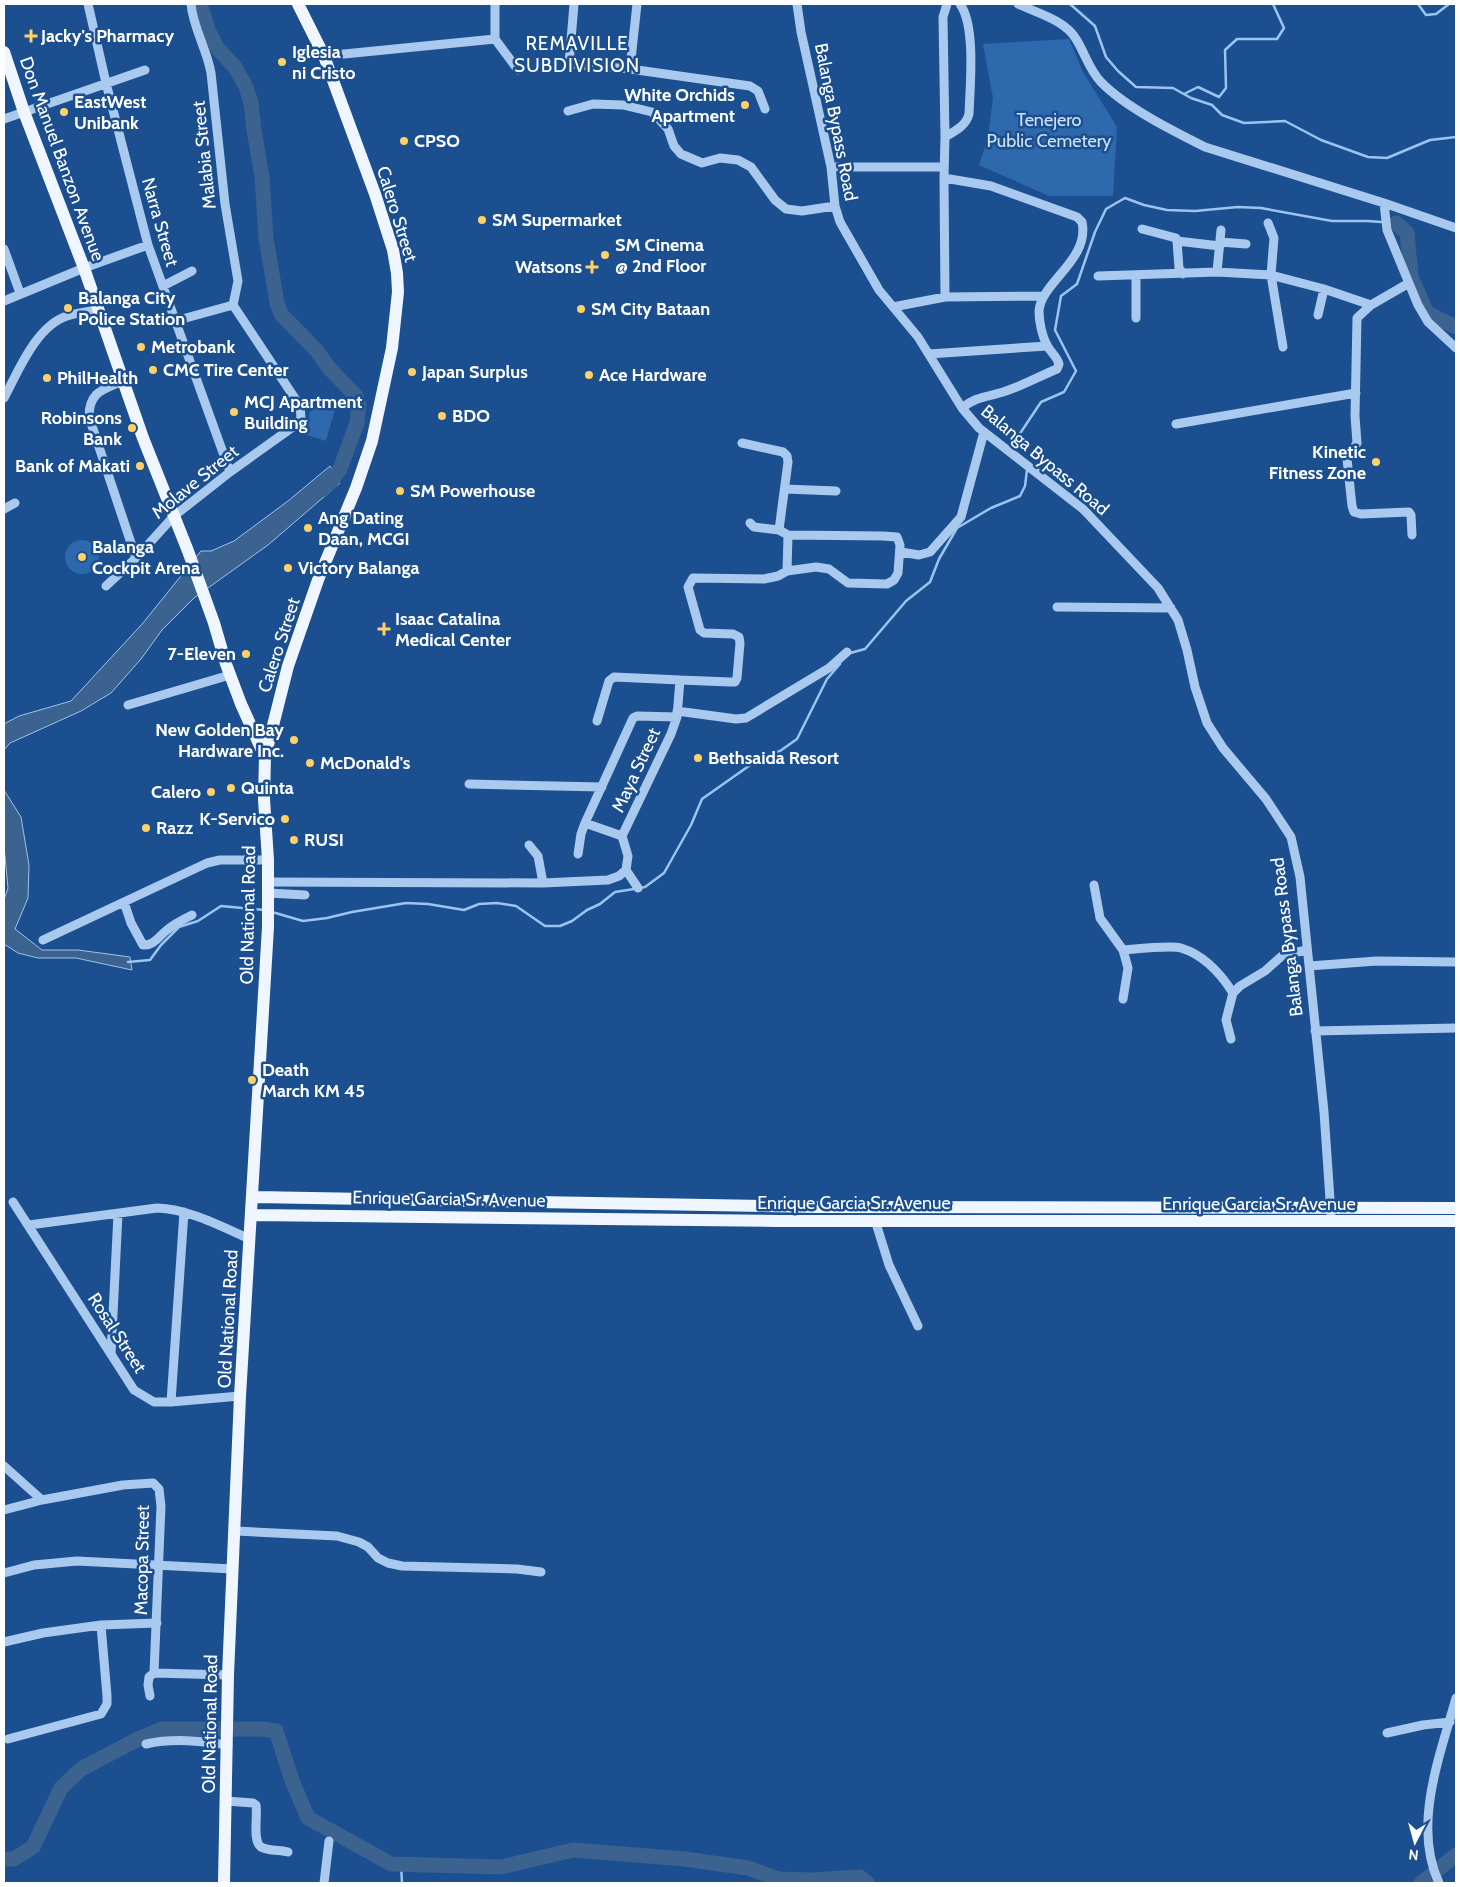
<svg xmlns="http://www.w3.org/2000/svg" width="1460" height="1887" font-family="Cabin,sans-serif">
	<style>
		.green { fill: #2e69ad }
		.water { fill: #3c6290; stroke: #9cc4f0 }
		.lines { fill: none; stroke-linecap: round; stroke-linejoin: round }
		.stream { stroke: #9cc4f0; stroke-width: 2.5 }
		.river { stroke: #3c6290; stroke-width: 15 }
		.minor { stroke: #a9c9ee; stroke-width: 9 }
		.major { stroke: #f0f6ff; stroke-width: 12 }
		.poi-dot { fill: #ffd166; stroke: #1b4f8f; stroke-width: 2 }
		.labels { text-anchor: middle; stroke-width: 5; stroke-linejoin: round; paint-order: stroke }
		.poi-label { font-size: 18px; font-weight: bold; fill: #fff; stroke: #1b4f8f; text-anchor: start }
		.park-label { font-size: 18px; fill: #cfe3fa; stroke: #1b4f8f }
		.street-label { font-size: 18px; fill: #fff; stroke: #1b4f8f }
		.neighbourhood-label { font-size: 19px; letter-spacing: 1px; fill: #fff; stroke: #1b4f8f }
	</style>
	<rect width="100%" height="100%" fill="#1b4f8f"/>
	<!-- green -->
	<path class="green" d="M1069,39L1083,72L1117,127L1113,196H1049L979,165L988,137L993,98L983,44Z
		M315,394L337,402L326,441L304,434Z
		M65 557a17 17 0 1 1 34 0a17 17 0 1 1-34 0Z"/>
	<!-- water -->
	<path class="water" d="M330,466L340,483L268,545L194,598L162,630L141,659L111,693L81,711L10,743L4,750V724L19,716L71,701L143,623L201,551H211L234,541L288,501Z
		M4,790L21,817L29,865L28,898L15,929L42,950H78L130,957L132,970L76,958H38L18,953L4,944V900L8,888L4,846Z"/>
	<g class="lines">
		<!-- stream -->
		<path class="stream" d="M1070,4L1095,26L1106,57L1118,71L1136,87L1173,88L1191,98L1212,105L1222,115L1244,123L1285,121L1321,140L1368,157L1387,158L1430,140L1456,137
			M1418,4L1426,15L1436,14L1449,4
			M1184,94L1198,87L1219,97L1226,88L1225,50L1237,39H1277L1284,28L1273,4
			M1017,438L1041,402L1064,392L1076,371L1055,330L1061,296L1077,284L1095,232L1106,209L1125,198L1144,205L1167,210L1195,211L1238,207L1261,208L1332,221H1367L1396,223
			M850,653L865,649L906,601L930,582L939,559L957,528L991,508L1020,496L1025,486L1027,470
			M640,888L645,887L664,873L691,825L702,799L763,756L780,751L797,739L827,679L840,664
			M272,912L303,921L327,918L352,912L406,903L428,904L464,910L479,904L497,903L516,906L545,926H560L572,921L587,910L600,904L615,892L634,889
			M128,962L150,960L161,945L179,927L198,921L221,906L264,910
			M401,1864L402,1883"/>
		<!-- river -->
		<path class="river" d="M200,4L209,32L218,49L235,67L246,87L251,103L254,130L262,177L266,238L277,303L281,314L317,351L329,368L356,396L359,405L357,423L340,469L331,482L321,490
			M1396,223L1407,233L1411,277L1427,313L1456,327
			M4,1859H14L33,1847L61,1788L81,1769L138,1739L162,1729H261L276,1731L293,1783L308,1818L391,1864L501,1867L573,1850L685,1859L748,1868L779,1879L813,1880L860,1877L867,1883
			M1421,1883L1456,1855"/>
		<!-- minor -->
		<path class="minor" d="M88,4L106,83L148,245L230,472
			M191,4C193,28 207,49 211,73L225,204L238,281L233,305
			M495,4V39
			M574,4L569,64L630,69L750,86L758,91L765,109
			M797,4L801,32L831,167L835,206L840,222L879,290L918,337L962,408L979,428L1083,509L1158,588L1178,620L1187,650L1195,687L1207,723L1223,748L1266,799L1291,837L1300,877L1324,1112L1331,1214
			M1018,4C1037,13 1065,20 1076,39C1085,53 1089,70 1101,82C1125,107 1173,131 1205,147L1384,203L1456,228
			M495,39L518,70
			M324,56L495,39
			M630,69L637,4
			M568,111L593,104L623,105L652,112L668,129L674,146L681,154L702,163L720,158L738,160L751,167L775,200L786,209L802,211L835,206
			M4,119L145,70
			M945,137C955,131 966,126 969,114C970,86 976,26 960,4
			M831,167H944
			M944,178L945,137L943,17L947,4
			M1384,203L1387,230L1418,305L1428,322L1456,348
			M1268,223L1274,238L1271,275L1283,347
			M1142,229L1176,238L1177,241
			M1220,242L1246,244
			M4,249L20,293
			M1217,272L1221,230
			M1183,274L1179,268L1177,241L1220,246
			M1136,275V318
			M1098,276L1217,272L1271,275L1324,289L1371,305
			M1409,283L1371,305L1357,318L1355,416L1357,443L1347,459L1352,506L1354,512L1361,514L1409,512L1411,515L1412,535
			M163,286L192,271
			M945,297L944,178L991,186L1077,217L1082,222C1090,260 1041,282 1039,311C1039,321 1042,336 1047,345C1050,352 1057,356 1059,364L1057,369C1040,376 1024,385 1006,391C989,397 976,396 962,408
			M4,301L84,268L148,245
			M893,307L945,297L1044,296
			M1318,315L1324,289
			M175,321L233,305
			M929,354L1047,346
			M123,381C102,390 89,392 89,417L136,558
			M4,398C18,372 36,326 67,316C76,313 87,312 97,310
			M1176,424L1356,393
			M785,489L836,491
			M4,509L15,503
			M750,523L754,527L779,530
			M901,552L919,555L930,552L961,517L984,432
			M787,571L788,535
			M106,586L136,558L174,516L230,472L297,424L301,418L300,406L233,305
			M1057,607L1171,608
			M128,705L230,675
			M677,711L736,719L746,718L829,668L847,652
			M597,721L609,681L614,677L680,680
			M469,784L602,787
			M585,823L622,836
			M622,836L671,734L677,717L680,680L730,682H735L737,678L740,643L739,637L733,634L704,633L700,630L688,587L693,578L764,579L778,576L787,571L816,567L829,569L848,583L887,584L894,580L898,573L900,545L897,537L883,536L788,535L779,530L788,462L787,456L783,452L742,443
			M529,845L538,856L543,883
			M578,854L581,834L585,823L633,718L637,716L677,717
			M626,870L638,888
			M268,882L543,883L608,880L619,876L626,870L628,856L622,836
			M1094,885L1100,918L1123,950
			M268,893L305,895
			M124,902L131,923L143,945C154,946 159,936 167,930C174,924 184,919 192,915
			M43,940L207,863L220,860H268
			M1309,966L1377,961L1456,962
			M1123,999L1128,968L1123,950C1136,949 1171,945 1181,948C1204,955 1221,974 1233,993
			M1315,1031L1456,1028
			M1231,1039L1226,1020L1233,993L1240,986L1265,971L1283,955L1307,950
			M13,1202L134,1390L154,1402H171L240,1396
			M875,1220L889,1265L918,1326
			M29,1225L157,1208C189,1209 220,1226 250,1239
			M111,1354L118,1214
			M171,1402L184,1212
			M4,1466L42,1500
			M4,1510L42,1500L123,1485L153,1483L159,1489L161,1506L154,1673
			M236,1531L337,1536L359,1542L368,1547L378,1558L388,1563L402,1566L517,1569L541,1572
			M4,1573L34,1565L77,1561L233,1569
			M4,1642L43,1633L101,1625L157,1623
			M154,1673L228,1675
			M150,1696L148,1685L149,1677L154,1673
			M1387,1733L1423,1725L1450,1722
			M8,1739L101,1714L107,1704V1696L101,1625
			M146,1744C174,1738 200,1741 228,1745
			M226,1801L253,1803L256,1805C258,1815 252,1841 261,1847C268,1851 281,1850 288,1852
			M324,1883L329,1841
			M1439,1883C1412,1825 1440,1756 1456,1698"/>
		<!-- major -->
		<path class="major" d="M4,52L24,112L84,268L143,438L188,551L214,623L226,664L241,704L265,757
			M253,1197L817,1207L1456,1208
			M251,1215L779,1221H1456
			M224,1883L228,1675L240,1396L268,927V860L264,799L265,757L288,666L318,580L356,488L372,441L392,348L398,292L397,273L393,250L375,194L324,56L298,4"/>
	</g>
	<!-- markers -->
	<g class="poi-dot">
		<path d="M28.5 28.5h5v5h5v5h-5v5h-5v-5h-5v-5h5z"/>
		<circle cx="282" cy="62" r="5"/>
		<circle cx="745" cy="105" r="5"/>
		<circle cx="64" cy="112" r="5"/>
		<circle cx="404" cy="141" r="5"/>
		<circle cx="482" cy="220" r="5"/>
		<circle cx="605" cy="255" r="5"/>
		<path d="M589.5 259.5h5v5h5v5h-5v5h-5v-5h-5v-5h5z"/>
		<circle cx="68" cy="308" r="5"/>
		<circle cx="581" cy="309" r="5"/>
		<circle cx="141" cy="347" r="5"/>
		<circle cx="153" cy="370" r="5"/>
		<circle cx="412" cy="372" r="5"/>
		<circle cx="589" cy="375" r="5"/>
		<circle cx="47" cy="378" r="5"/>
		<circle cx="234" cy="412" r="5"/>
		<circle cx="442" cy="416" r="5"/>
		<circle cx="132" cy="428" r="5"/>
		<circle cx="1376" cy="462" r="5"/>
		<circle cx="140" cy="466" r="5"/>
		<circle cx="400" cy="491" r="5"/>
		<circle cx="308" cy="528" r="5"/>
		<circle cx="82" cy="557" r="5"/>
		<circle cx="288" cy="568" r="5"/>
		<path d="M381.5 621.5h5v5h5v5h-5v5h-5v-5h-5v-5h5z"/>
		<circle cx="246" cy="654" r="5"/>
		<circle cx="294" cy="740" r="5"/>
		<circle cx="698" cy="758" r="5"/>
		<circle cx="310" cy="763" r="5"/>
		<circle cx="231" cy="788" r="5"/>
		<circle cx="211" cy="792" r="5"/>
		<circle cx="285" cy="819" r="5"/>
		<circle cx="146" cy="828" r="5"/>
		<circle cx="294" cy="840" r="5"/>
		<circle cx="252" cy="1080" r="5"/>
	</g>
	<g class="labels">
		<!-- poi labels -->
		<g class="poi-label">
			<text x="41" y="42">Jacky's Pharmacy</text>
			<text x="292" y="58">Iglesia<tspan x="292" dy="21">ni Cristo</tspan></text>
			<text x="735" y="101" text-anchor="end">White Orchids<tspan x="735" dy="21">Apartment</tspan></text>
			<text x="74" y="108">EastWest<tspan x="74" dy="21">Unibank</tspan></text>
			<text x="414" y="147">CPSO</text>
			<text x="492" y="226">SM Supermarket</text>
			<text x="615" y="251">SM Cinema<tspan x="615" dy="21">@ 2nd Floor</tspan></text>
			<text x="582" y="273" text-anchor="end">Watsons</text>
			<text x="78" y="304">Balanga City<tspan x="78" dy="21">Police Station</tspan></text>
			<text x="591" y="315">SM City Bataan</text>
			<text x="151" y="353">Metrobank</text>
			<text x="163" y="376">CMC Tire Center</text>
			<text x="422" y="378">Japan Surplus</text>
			<text x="599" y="381">Ace Hardware</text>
			<text x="57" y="384">PhilHealth</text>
			<text x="244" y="408">MCJ Apartment<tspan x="244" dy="21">Building</tspan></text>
			<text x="452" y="422">BDO</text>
			<text x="122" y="424" text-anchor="end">Robinsons<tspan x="122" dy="21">Bank</tspan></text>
			<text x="1366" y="458" text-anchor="end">Kinetic<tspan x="1366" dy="21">Fitness Zone</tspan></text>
			<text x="130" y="472" text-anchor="end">Bank of Makati</text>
			<text x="410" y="497">SM Powerhouse</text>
			<text x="318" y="524">Ang Dating<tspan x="318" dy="21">Daan, MCGI</tspan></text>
			<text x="92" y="553">Balanga<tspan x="92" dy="21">Cockpit Arena</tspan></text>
			<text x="298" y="574">Victory Balanga</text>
			<text x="395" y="625">Isaac Catalina<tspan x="395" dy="21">Medical Center</tspan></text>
			<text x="236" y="660" text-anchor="end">7-Eleven</text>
			<text x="284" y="736" text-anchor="end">New Golden Bay<tspan x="284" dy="21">Hardware Inc.</tspan></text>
			<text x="708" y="764">Bethsaida Resort</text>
			<text x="320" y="769">McDonald's</text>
			<text x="241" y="794">Quinta</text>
			<text x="201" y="798" text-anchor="end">Calero</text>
			<text x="275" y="825" text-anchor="end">K-Servico</text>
			<text x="156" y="834">Razz</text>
			<text x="304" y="846">RUSI</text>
			<text x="262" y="1076">Death<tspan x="262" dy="21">March KM 45</tspan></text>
		</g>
		<!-- park labels -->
		<g class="park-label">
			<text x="1049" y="126">Tenejero<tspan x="1049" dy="21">Public Cemetery</tspan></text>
		</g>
		<!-- street labels -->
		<g class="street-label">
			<text transform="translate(836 122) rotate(79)" y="6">Balanga Bypass Road</text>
			<text transform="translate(204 155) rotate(-96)" y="6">Malabia Street</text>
			<text transform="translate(62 159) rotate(70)" y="6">Don Manuel Banzon Avenue</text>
			<text transform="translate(397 214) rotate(73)" y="6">Calero Street</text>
			<text transform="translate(160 222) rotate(74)" y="6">Narra Street</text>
			<text transform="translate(1045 460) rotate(40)" y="6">Balanga Bypass Road</text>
			<text transform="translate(195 482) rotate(-39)" y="6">Molave Street</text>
			<text transform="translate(279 645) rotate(-72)" y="6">Calero Street</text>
			<text transform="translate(636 770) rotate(-65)" y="6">Maya Street</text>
			<text transform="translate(248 915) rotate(-89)" y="6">Old National Road</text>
			<text transform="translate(1287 937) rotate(-97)" y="6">Balanga Bypass Road</text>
			<text transform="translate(449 1199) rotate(1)" y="6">Enrique Garcia Sr. Avenue</text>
			<text x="854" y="1209">Enrique Garcia Sr. Avenue</text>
			<text x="1259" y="1210">Enrique Garcia Sr. Avenue</text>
			<text transform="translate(228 1319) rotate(-87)" y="6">Old National Road</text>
			<text transform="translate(117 1333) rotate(57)" y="6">Rosal Street</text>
			<text transform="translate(142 1560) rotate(-89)" y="6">Macopa Street</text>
			<text transform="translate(210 1724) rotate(-89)" y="6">Old National Road</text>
		</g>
		<!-- neighbourhood labels -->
		<g class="neighbourhood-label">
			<text x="577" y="50">REMAVILLE<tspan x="577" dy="22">SUBDIVISION</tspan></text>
		</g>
	</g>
	<!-- border -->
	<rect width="1460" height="1887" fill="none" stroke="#ffffff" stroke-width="10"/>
	<!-- north arrow -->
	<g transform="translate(1415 1842) rotate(186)" stroke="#1b4f8f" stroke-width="4" paint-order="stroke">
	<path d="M0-4L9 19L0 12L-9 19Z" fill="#ffffff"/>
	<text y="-8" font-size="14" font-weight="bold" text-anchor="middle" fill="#ffffff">N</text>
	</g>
</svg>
